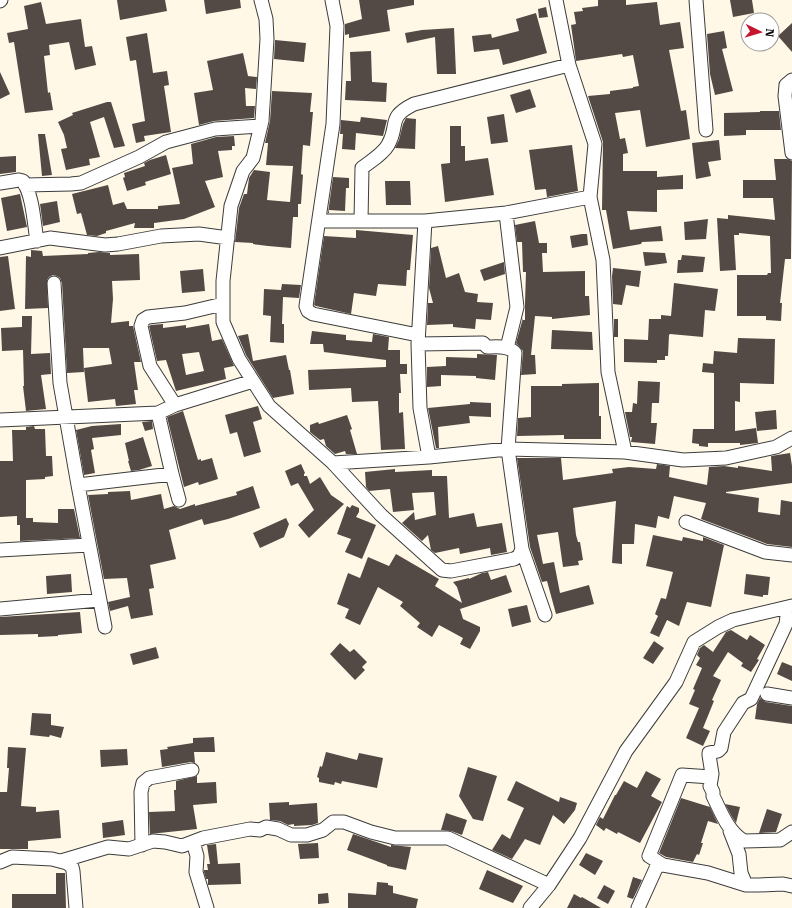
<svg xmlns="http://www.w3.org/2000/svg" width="792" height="908" font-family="'Roboto Serif',serif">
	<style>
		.building { fill: #534945; fill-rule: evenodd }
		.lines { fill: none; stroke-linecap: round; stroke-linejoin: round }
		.minor-casing { stroke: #3c3c3c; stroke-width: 15 }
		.minor { stroke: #fff; stroke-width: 13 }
	</style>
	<rect width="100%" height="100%" fill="#fff8e6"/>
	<!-- building -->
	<path class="building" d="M117,0H165L167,11L120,20Z
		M204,0H240L241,8L206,14Z
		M359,0H414V5L387,10L390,31L349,38V34L345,35V24L362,19Z
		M598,0H626V5L657,2L660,25L680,22L684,48L669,50L681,111L686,110L690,139L646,147L640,110L615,113L620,139L625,138L628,153L623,154V171H657V177L683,175V189L657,190V212L627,211L630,230L661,226L663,241L642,242L641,244L613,249L606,210H602L603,142L588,96L610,94V91L633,88V87L639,86L633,55L623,57L622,54L576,61L571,25L576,24L574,12L583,11L582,8L598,6Z
		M730,0H752L754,13L733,17Z
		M41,2L46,24L81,19L85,47L92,46L96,65L75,70L69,42L49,45L50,55L44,56L48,93L50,92L53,110L25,113L14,42L9,43L7,33L28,29L24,6Z
		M546,7L548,17L539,18L538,9Z
		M536,13L547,53L503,65L499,49L474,52L472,36L491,34L492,38L519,31L516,19Z
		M792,23V52L778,36Z
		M454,28L456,74H437L435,37L407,43L405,33L422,30Z
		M724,31L727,48L722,49L733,91L715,95L710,74L707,34Z
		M147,33L153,73L167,71L169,85L164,86L171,132L144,136L145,141L136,143L132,124L145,121L136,60L130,61L126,37Z
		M275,40L306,43L304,62L274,59Z
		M371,51L372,82L387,83L386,102L345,100L346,81H351L350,52Z
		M243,53L248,76L257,77L256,89L245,88L246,106H255L254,118L214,121L199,125L194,93L213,90L207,61Z
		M0,72L10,94L0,99Z
		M530,89L536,107L516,113L510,95Z
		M272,91L312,93L310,112H313L310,146L303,145L301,174L303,175L301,204H298V217H293L291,248L268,246L253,244V243L235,242L239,208L244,194H247L249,178L254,170L270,172L267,200L290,202L293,166L266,165L268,143H265L270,121Z
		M107,102H111L125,146L114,148L104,117L90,122L100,157L89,159L90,165L66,170L61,149L67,148L64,135L58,122L73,115L72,113Z
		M760,111H779L781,130H746V135L724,136V113L760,112Z
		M504,114L508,142L491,144L487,117Z
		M361,117L387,120L383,136L356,133L355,150L342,149L343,134H340L341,120L360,122Z
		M406,118L416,119L415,149L395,148L399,140L403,124Z
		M450,126H461V146H465V161L488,158L494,195L445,202L441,164L450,163Z
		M38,134H45L52,175L42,176Z
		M234,136L235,146H232V150L218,151L223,177L205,181L215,207L184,219L154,223V228H134L135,223L106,231V233L97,236L87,235L81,213L77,214L72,194L108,185L113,205L124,202L127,209H158V206L180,204L172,168L193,164L191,144L216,137Z
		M719,140L721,160L708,162L711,176L696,179L692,143Z
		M572,145L578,191L547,197L546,189L535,190L529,150Z
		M166,155L171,174L145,182L146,185L127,191L123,178L125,177L124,173L145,166L144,163L150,160Z
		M16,156V172L0,174V157Z
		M774,159H787L792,161L791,259H785L780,303H782L781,321L766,320V316H737V275H767L768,273H771L770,236L739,233V235H734L736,270L720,271L717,218L728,219V215L775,220L773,198H743V180H776Z
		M333,177L349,178V188H346L345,211L329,210V213H328Z
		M385,181H410L411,205H386Z
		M20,194L27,227L7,231L1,198Z
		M57,201L60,222L43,226L40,204Z
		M708,219L706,239L685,240L684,222Z
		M535,221L539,243H547V253H542L543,272L585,271V296H589L590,315L552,319V317L535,316L531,355H535L536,374L521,375L523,351L516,343L523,318V320H525V303L526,272H523L522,242H517L515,225Z
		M356,230L413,235L410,270H407L406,286L378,284L376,296L354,293L351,314L316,306L314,305L324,236L356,238Z
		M582,234H587L588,245L572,248L570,236Z
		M438,246L446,278L459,273L465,292L478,294L477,302L493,303L491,320L476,319L475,329L453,327V324L427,325L428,303H433L429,288L431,248Z
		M31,250L42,251L43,256L88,254V253L99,252L110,253V255L139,254L140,280L112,281L113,299L111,323L129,321V326H133L141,362H134L138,390H134L136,404L116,406L115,399L88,402L84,368L112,364L109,348H83L84,372L67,373L62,283L60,278L57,276L53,275L49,277L47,280L48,308L25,309L26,256L31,257Z
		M643,252L665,253L667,263L645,266Z
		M682,255L705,257L703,272L677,273L678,260H681Z
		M8,256L15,309L0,311V257Z
		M504,262L505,274L484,281L480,270Z
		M613,268L641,271L639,287L626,285L622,305L613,304L612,276Z
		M203,269L205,291L182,293L180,271Z
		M674,283L718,289L715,311L705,310L703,337L670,334L669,335L668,356H665V360H657V363L624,362V339L648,340L649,319H661V315L671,316Z
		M282,284L301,285L299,298L283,297L282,324H284V343L270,342L271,316L263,315L264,289L281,290Z
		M22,316H32L31,354L50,353L51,374L41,375L46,409L26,411L23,386H24L23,350L2,351L1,328L22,327Z
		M614,319H618V337H614Z
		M163,324V328L186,325V328L209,324L212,341L222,339L234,366L224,368L226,379L176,391L166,360L157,361L149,326L151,325ZM199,352L204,371L186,375L182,354Z
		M552,330L592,332L593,350L551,349Z
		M312,331L346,335V340L372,342L373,334L389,337L388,350H400V364H407V374H400L401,393H399V413L403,412L405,449L381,450L378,401L352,402L351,388L309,390L308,370L386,367V360L324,352L323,344H310Z
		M248,334L253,361L286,355L289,370H290L294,394L273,398L246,355L238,336Z
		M738,338L775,339L774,384L740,383V402L735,401V431L756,428L758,443L740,445V443H708V447L699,446V444L692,443L693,429H714V373L702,372L703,363L713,364L714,351L737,353Z
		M477,354L497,355L495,380L476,378V376L441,375V386L427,387V367L446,366V357L477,358Z
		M638,381L660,382L659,403H652L651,423H657L655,444L631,442L632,437H630L625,412H632L633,403L637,404Z
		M599,383V416H601V439H564V435L517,436L518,418L531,417V386H562V384Z
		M470,402L491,403V417L469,416L470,423L438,427L439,448H436L428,408L470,404Z
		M258,406L262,419L253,422L261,452L244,457L237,432L230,434L225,415Z
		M776,410L777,429L757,431L755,412Z
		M183,411L198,460L201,459V461L212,458L218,479L199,485L198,482L184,487L167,417Z
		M347,415L352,429L350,430L357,454H346L345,451L335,454L326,446L324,439L320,440L310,432V425L318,422L319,424Z
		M152,421L153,429L145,431L142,422Z
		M121,424V435L92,438L94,449L91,450L95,473L84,475L76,430L92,426Z
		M34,426L35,429H45L46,456H52L53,476L45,477V479L26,480V518H33V522L58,523V509H74L80,538L20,541V525H17V516L0,517V461H13L12,430H26V427Z
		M143,437L152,466L139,470L131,471L128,461H129L125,443Z
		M790,453L792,466V483L726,492V493L759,498L758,512L780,515L781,500L792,502V547L767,544L701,519L706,503L674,496L669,519L658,516L656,528L635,524L634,544H622V564L612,563L616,501L573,508L576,535L578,542H580L583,560L578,561L579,565L563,567L558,532L537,535L543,564L554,562L560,593L589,585L594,604L556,614L547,581L542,582L530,547L517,458H561L563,480L613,473L612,469L629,467L656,469L657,464L670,466L669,477L707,485L709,467L724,466L738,468V466L772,471L771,456Z
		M301,464L305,473L304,474V476H307L310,484L320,477L331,495L344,504L309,538L298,525L314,510L298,483L291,486L285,471Z
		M395,469V472L432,470V476H447L449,518L474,513L477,527L502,523L507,552L491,555L490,548L460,554L459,548L435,553L431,550L428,535L422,541L402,523L414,512L415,520L436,515L434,492L412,493L414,510L393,512L390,489L369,491L366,487L365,472Z
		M253,486L260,508L228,519L204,525L202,519L169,530L176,559L150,565L154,588L149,589L153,615L131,619L128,606L110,611L108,602L130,597L127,578L104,579L88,495L108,494V492L130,491L131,500L161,494L164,509L174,506L180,509L195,504V506L237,495L236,492Z
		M352,505L359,508V512L356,517L376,525L362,559L345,552L351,539L337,534L347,506L350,508Z
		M286,518L289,524L284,537L260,548L253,533Z
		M653,535L682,541L683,537L703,541V537L724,545L711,607L687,602L679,626L667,620L659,637L650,633L658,616L655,614L661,598L666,599L673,572L646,566Z
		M396,554L439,579L435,586L462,603L457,587L453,582L469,578V579L482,573L488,572L491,580L506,575L512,592L460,609L463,619L480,627V631L470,649L460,644L463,638L439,625L432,637L417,627L420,623L400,606L403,602L378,587L360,625L345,618L349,609L337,604L348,573L360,578L368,557L389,566Z
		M71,574L72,592L47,594L46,576Z
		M746,574L770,577L768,595H763V597L744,594Z
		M527,605L531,622L512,627L508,609Z
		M80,612L82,633L58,635V636L38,637V634L0,635V617Z
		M731,630L747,640L750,635L765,645L757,659L759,660L751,672L741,666L743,663L728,652L713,676L721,680L712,700L714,701L703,728L710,731L703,746L686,738L699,708L689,704L695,690L693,689L702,668L696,665L700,658L697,655L700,648L704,645L713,652L726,632Z
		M654,641L664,648L653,664L643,658Z
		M340,643L350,652L354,649L367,662L362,667L365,670L355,680L330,654Z
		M156,647L159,658L133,665L130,654Z
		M782,662L792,666V681L777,674Z
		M760,698L766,702L792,706V724L755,719L757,704Z
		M32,713L51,714V725L64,727L61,738L50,735L49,737L30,735Z
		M214,737L215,752H194L195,763L191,762L162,767L160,750L168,749L167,747L193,743V738Z
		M8,747L26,748L21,806L36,807V812L59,810L61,838L28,841V849H0V792H7L9,768H7Z
		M127,749L128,765L101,767L100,750Z
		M326,752L357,760L359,753L383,758L377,788L342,781L341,784L335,782L334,785L319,782V778L317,777L320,766L322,767Z
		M468,767L497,776L483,821L473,819L459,796Z
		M646,771L661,779L651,796L662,802L640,843L618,832L617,834L606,828L604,831L596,825L600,817L603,819L615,795H616L624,781L637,788Z
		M197,776V783L216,782L217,803L193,805L197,829L150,834L149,812L175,811L174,790H176V781Z
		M516,781L559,802L560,797L577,803L575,810L564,824L553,815L540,845L525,839L512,859L492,850L502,834L510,839L524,808L507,800Z
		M681,798L710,807L718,824L708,821L701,843H703L699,855L697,854L693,862L666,857L659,853Z
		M289,802V805L317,803L318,823L312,825L294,826V824L288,825L280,821L270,820L269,803Z
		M725,804L740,807L736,823L732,817Z
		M767,809L782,814L776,832L759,833Z
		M446,813L467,820L462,835L451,831L441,830Z
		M123,820L125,835L103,838L102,823Z
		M353,834L391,847V845L411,847L406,870L387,866V865L347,850Z
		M318,843L319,858L300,859L298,844Z
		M216,844L218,864L240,863L241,884L208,885V879H206L204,872V870H208L207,864H210L207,845Z
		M586,853L603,861L595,875L579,865Z
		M487,870L523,886L513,903L479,889Z
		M56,873H65L66,908H12V894H56Z
		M633,877L642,880L633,899L627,897Z
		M377,882L388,883V885L393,886V893L418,899L416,908H348V893L376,895Z
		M604,885L615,891L608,904L597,898Z
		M328,893L329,903L318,904V894Z
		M574,894L581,898L582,897L601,908H567Z"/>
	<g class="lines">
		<!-- minor casing -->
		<g class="minor-casing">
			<path id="minor" d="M261,0L266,19L267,39L262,121L253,158L243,171L231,206L223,281V322L239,359L269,406L333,463L381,515L442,570L451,571L514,559L519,556L522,549
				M332,0L337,26L333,124L306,306L308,311L313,314L418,335
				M556,0L569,65L595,144L590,197L603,260L608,372L625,452
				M696,0L706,130
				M0,1L1,0
				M792,80L786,85L785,96L792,153
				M0,183L19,180L23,181C33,196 34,223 37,241
				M25,185L71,184L81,183L139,157L166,142L215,129L261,126
				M506,213L517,307L507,348
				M319,221H425L506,213L590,197
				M361,221L362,168C371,161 383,154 388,145C400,124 386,118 414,104L569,65
				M425,221L418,344L420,408L429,457
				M0,248L50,238L105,245L118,244L161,236L199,234L228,238
				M54,283L60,383L78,485L105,627
				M418,344L483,343L487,347C496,347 509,345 515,353L508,449L522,549L545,615
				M175,405L150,366L141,326L143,320L148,317L185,313L223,304
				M158,413L172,474L179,500
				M0,420L158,413L175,405L253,381
				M333,463L429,457L508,449L625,452L683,460L726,458L776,447L792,438
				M78,485L172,474
				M686,522L765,552L792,555
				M0,550L89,545
				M785,608L787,616L786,624L751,699L743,703L724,732L721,748L718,751L709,753V755L712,774L710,786L713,792V796C721,812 728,832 744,841L780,840L792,832
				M0,609L99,600
				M767,694L792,698
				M730,831L739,854L741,873L746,885
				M193,842L197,856L196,872L207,908
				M142,845L141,792L143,783L149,778L192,770
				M61,861L108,847L129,849L153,841L165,842L182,846L203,838L250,829L260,830L266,827L278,829L291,835H307L323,830L333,822H344L371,832L395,838H448L549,885
				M0,862L12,857L52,859L67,863L72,867L73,871L76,908
				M663,865L649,856L682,775L711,777
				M530,908L549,885L580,838L626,751L676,682L694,642L718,627L733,620L792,606
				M638,908L657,866L663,865L708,873L746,885H759L783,884L792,886"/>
		</g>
		<!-- minor -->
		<use href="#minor" class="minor"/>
	</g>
	<!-- north arrow -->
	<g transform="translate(760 32) rotate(95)"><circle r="19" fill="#ffffff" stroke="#9d9d9d"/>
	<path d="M0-3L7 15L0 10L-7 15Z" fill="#c5162d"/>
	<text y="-6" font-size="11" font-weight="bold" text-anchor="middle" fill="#090909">N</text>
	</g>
</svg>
